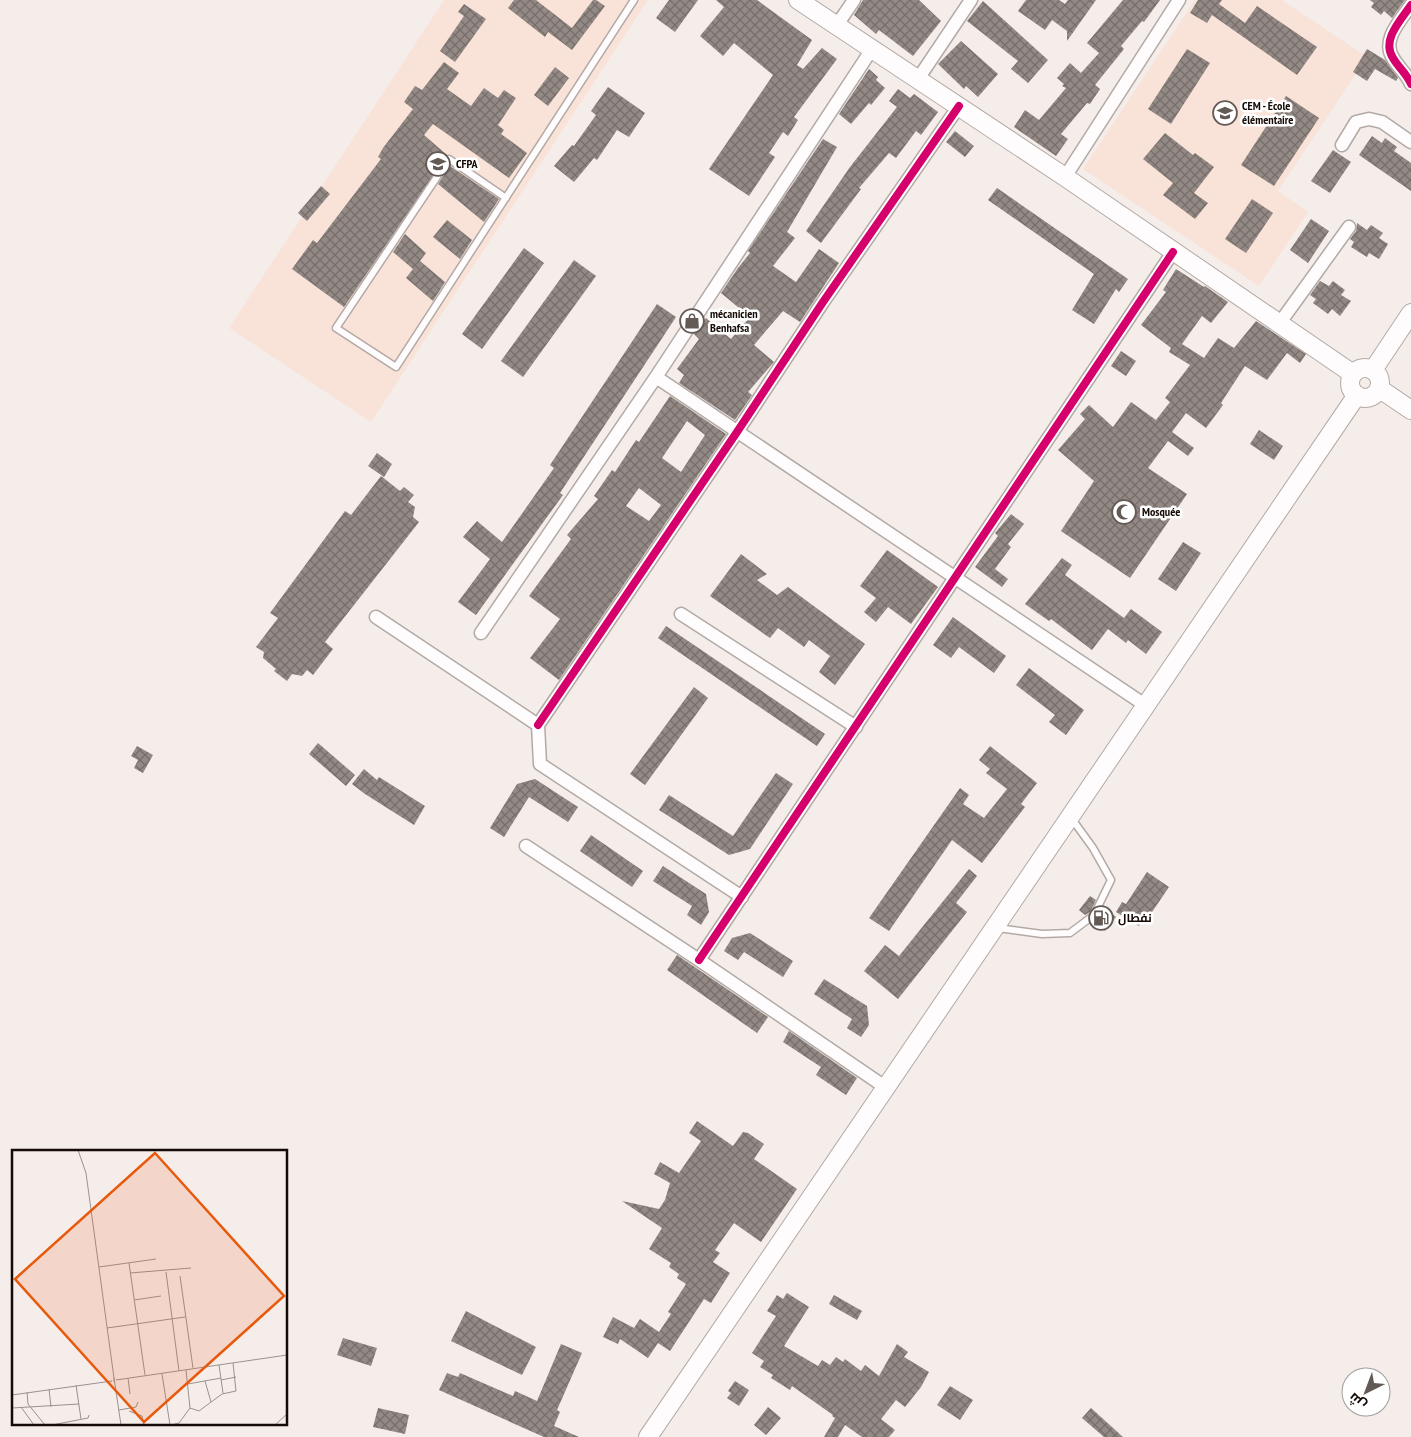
<svg xmlns="http://www.w3.org/2000/svg" width="1411" height="1437" font-family="'PT Sans Narrow',Cairo,sans-serif">
	<style>
		.built { fill: #f9e2d8 }
		.building { fill: url(#building-cross-hatch); fill-rule: evenodd }
		.lines { fill: none; stroke-linecap: round; stroke-linejoin: round }
		.lane-casing { stroke: #b3a9a5; stroke-width: 9 }
		.street-casing { stroke: #b3a9a5; stroke-width: 15 }
		.secondary-casing { stroke: #b3a9a5; stroke-width: 20 }
		.lane { stroke: #fefcfc; stroke-width: 6 }
		.street { stroke: #fefcfc; stroke-width: 12 }
		.secondary { stroke: #fefcfc; stroke-width: 18 }
		.cycleway-casing { stroke: #fff; stroke-width: 11 }
		.cycleway { stroke: #d6006c; stroke-width: 8 }
		.labels { text-anchor: middle; stroke-width: 5; stroke-linejoin: round; paint-order: stroke }
		.poi-label { font-size: 12px; font-weight: bold; fill: #150a05; stroke: #fff; text-anchor: start }
		.inset-road { fill: none; stroke: #9b928e; stroke-width: 1 }
		.view { fill: #e8590c; fill-opacity: 0.15; stroke: #e8590c; stroke-width: 2.5 }
		.inset-edge { fill: none; stroke: #150a05; stroke-width: 2.5 }
	</style>
	<defs>
		<pattern id="building-cross-hatch" width="8" height="8" patternUnits="userSpaceOnUse" patternTransform="scale(1.25)"><rect width="8" height="8" fill="#938985"/><path d="M0 0l8 8M0 8l8-8" fill="none" stroke="#776e6b"/></pattern>
	</defs>
	<rect width="100%" height="100%" fill="#f5edea"/>
	<!-- built -->
	<path class="built" d="M444,0H648L371,422L229,328Z
		M1195,0H1282L1367,57L1278,191L1308,212L1259,286L1083,169Z"/>
	<!-- building -->
	<path class="building" d="M514,0H536L572,28L593,0H596L605,6L572,50L548,32L545,37L508,8Z
		M669,0H698L675,32L656,18Z
		M716,0H757L812,40L797,65L803,69L822,48L837,59L794,117L798,120L788,136L783,132L769,153L775,157L749,196L709,169L773,75L734,43L723,56L700,36L724,7Z
		M863,0H919L941,21L913,56L879,30L876,34L854,15Z
		M1026,0H1059L1065,4L1068,0H1096L1067,41V31L1052,20L1045,30L1018,11Z
		M1123,0H1160L1144,22L1142,21L1121,46L1124,49L1095,85L1100,89L1090,104L1087,103L1061,134L1068,139L1056,156L1014,127L1025,110L1039,120L1066,88L1062,86L1064,84L1057,78L1070,63L1081,73L1099,53L1087,43Z
		M1198,0H1222L1219,4L1245,23L1257,6L1317,47L1297,75L1212,15L1207,23L1190,13Z
		M1370,0H1405L1392,18L1384,11L1381,15L1371,7L1374,3Z
		M983,1L1048,60L1028,83L1011,69L1018,61L967,21Z
		M464,4L486,19L455,62L440,51L464,16L458,12Z
		M961,41L998,74L978,97L966,86L964,89L938,64Z
		M1187,49L1210,63L1171,124L1148,109Z
		M1367,49L1385,60L1398,78L1396,81L1375,69L1367,81L1353,72Z
		M444,62L459,73L447,89L471,106L484,88L498,98L504,90L516,98L498,125L504,130L501,134L527,153L509,178L433,124L424,135L447,155L344,307L292,269L313,240L317,243L381,159L378,157L383,148L413,109L404,102L415,86L422,90Z
		M555,67L569,78L548,106L534,95Z
		M869,69L878,77L876,80L885,88L871,105L869,103L851,124L839,114Z
		M608,87L645,113L629,137L617,130L597,160L594,158L574,182L554,166L572,145L574,146L596,115L591,111Z
		M898,89L910,98L914,94L938,112L921,135L916,131L896,158L889,153L859,188L861,189L821,243L806,231L850,167L897,107L889,101Z
		M1286,96L1319,118L1274,186L1241,165Z
		M955,131L974,146L965,157L946,142Z
		M1165,133L1193,155L1195,153L1214,167L1194,193L1208,203L1195,219L1163,195L1173,183L1143,159Z
		M1372,136L1382,143L1385,138L1397,147L1394,151L1411,163V191L1359,155Z
		M823,139L837,147L787,232L795,238L773,266L796,282L819,249L839,263L800,322L783,311L754,345L774,362L748,392L752,395L735,420L679,383L684,375L677,369L699,339L694,334L706,318L731,339L750,317L721,293L738,268L750,253L748,251Z
		M1333,150L1351,162L1330,193L1311,181Z
		M450,166L499,199L484,222L438,184Z
		M321,186L330,194L307,221L298,213Z
		M997,188L1128,279L1119,292L1116,289L1094,324L1072,310L1094,274L988,200Z
		M1252,199L1273,213L1246,253L1225,239Z
		M1311,219L1329,231L1308,263L1290,250Z
		M447,220L472,240L460,259L433,237Z
		M1357,223L1367,230L1371,225L1383,233L1379,238L1388,244L1379,259L1369,253L1367,257L1351,247L1354,242L1350,239L1356,231Z
		M405,234L426,253L420,261L445,282L433,301L406,278L413,269L393,252Z
		M524,248L544,263L482,349L462,334Z
		M574,260L596,276L523,377L501,361Z
		M1176,269L1204,287L1205,286L1228,302L1211,323L1202,316L1182,344L1204,358L1218,338L1234,348L1256,321L1306,354L1300,363L1287,353L1267,380L1245,366L1221,403L1223,405L1206,428L1186,413L1172,432L1194,448L1188,456L1168,441L1148,468L1187,494L1130,578L1061,531L1094,481L1058,450L1085,419L1080,414L1089,405L1113,427L1131,402L1156,420L1170,402L1165,398L1190,365L1169,352L1171,348L1141,325L1166,292L1163,290Z
		M1320,281L1329,286L1333,281L1345,290L1341,295L1351,301L1340,316L1332,309L1328,314L1313,303L1316,299L1310,295Z
		M657,304L676,317L560,493L563,495L476,615L458,602L490,559L463,537L477,521L502,542L554,468L550,465Z
		M1121,351L1136,361L1126,376L1111,366Z
		M670,396L726,434L559,680L530,658L560,619L529,596L571,539L567,535L598,499L594,496L612,470L615,472L636,440L639,442ZM687,421L705,435L681,472L662,458ZM639,488L661,505L649,521L626,506Z
		M1259,430L1283,446L1274,460L1250,444Z
		M377,453L392,464L384,477L368,466Z
		M381,476L400,491L404,487L414,495L408,502L415,507L413,517L419,522L325,642L333,649L313,675L307,670L302,676L292,674L287,681L274,671L276,669L263,658L264,652L256,647L278,618L270,613L345,511L351,515Z
		M1011,514L1024,524L1008,544L1011,547L995,569L1008,579L1002,587L975,567L998,536L995,533Z
		M1183,542L1201,553L1176,591L1158,579Z
		M887,550L938,587L911,624L888,607L876,622L864,612L876,598L860,586Z
		M741,554L767,574L757,580L777,595L788,587L865,644L835,685L819,672L830,656L809,640L804,647L778,628L770,638L710,596Z
		M1062,558L1072,565L1065,575L1124,618L1131,609L1162,632L1146,654L1128,640L1126,643L1108,629L1092,650L1051,619L1049,621L1025,604Z
		M953,617L1006,656L994,673L959,647L951,658L933,645Z
		M666,626L825,734L817,746L658,638Z
		M1029,668L1084,710L1066,735L1049,722L1055,715L1016,685Z
		M694,687L708,698L645,785L630,774Z
		M318,743L355,775L346,786L309,754Z
		M137,746L153,755L143,773L134,768L138,760L131,756Z
		M990,746L1037,783L1021,804L1025,807L982,863L952,840L889,931L869,918L960,788L969,795L963,804L984,818L1007,789L986,773L990,769L979,760Z
		M364,769L377,780L379,777L425,806L414,825L365,794L352,784Z
		M776,773L793,784L750,849L729,855L659,810L669,795L733,836Z
		M535,779L578,807L568,822L529,797L504,837L490,828L517,784Z
		M591,835L643,871L632,887L580,851Z
		M663,866L706,894L709,912L701,925L687,915L692,906L653,881Z
		M969,869L977,876L956,903L967,912L898,999L864,971L885,945L899,956Z
		M1147,872L1169,887L1150,915L1147,913L1139,926L1116,912L1122,902L1126,904Z
		M1090,896L1096,900L1090,912L1085,915L1079,910Z
		M1103,907L1116,917L1105,931L1093,922L1098,918Z
		M750,933L793,961L783,977L744,952L738,960L724,951L732,938Z
		M677,955L768,1017L757,1033L667,970Z
		M824,979L867,1006L869,1025L861,1037L847,1028L852,1019L814,994Z
		M789,1031L857,1078L846,1095L816,1075L821,1067L783,1042Z
		M697,1121L733,1146L743,1132L748,1133L764,1144L754,1159L797,1189L761,1242L734,1223L715,1250L720,1253L713,1262L730,1273L711,1303L704,1299L670,1351L658,1343L648,1358L620,1339L618,1344L603,1337L613,1317L634,1328L640,1319L659,1332L671,1314L668,1312L686,1284L677,1278L679,1274L669,1267L671,1263L649,1249L662,1228L622,1201L659,1209L665,1200L670,1183L654,1174L660,1162L679,1173L701,1141L689,1133Z
		M787,1293L809,1307L784,1346L818,1366L822,1360L830,1365L836,1357L843,1362L845,1359L861,1371L865,1365L879,1376L897,1344L908,1352L904,1357L929,1372L921,1387L905,1407L896,1400L881,1419L895,1430L889,1437H862L845,1425L838,1437H824L835,1418L832,1416L833,1415L792,1386L790,1390L771,1378L773,1375L760,1367L764,1361L752,1353L776,1316L767,1311L777,1295L783,1299Z
		M834,1295L862,1311L857,1320L829,1304Z
		M466,1311L536,1347L522,1375L451,1341Z
		M343,1338L377,1348L371,1366L337,1355Z
		M561,1344L582,1353L557,1410L560,1412L554,1426L579,1437H544L439,1390L447,1373L458,1377L460,1373L513,1396L515,1391L537,1401Z
		M735,1381L749,1390L739,1406L727,1398L731,1393L728,1391Z
		M950,1386L973,1400L960,1420L937,1405Z
		M768,1407L781,1418L766,1435L754,1425Z
		M378,1408L409,1415L405,1434L373,1427Z
		M1091,1408L1123,1437H1104L1082,1418Z"/>
	<g class="lines">
		<!-- lane casing -->
		<g class="lane-casing">
			<path id="lane" d="M506,198L449,159L336,328L396,367L634,0
				M998,928L1042,934L1070,933L1094,915L1111,880L1093,848L1072,819"/>
		</g>
		<!-- street casing -->
		<g class="street-casing">
			<path id="street" d="M1411,5C1401,20 1381,40 1393,58C1398,67 1407,74 1411,84
				M837,25L854,0
				M918,79L971,0
				M1342,145L1356,122L1369,119L1382,122L1411,142
				M1065,177L1179,0
				M1279,324L1349,227
				M656,377L1145,705
				M681,614L856,727
				M376,617L538,725L540,764L742,897
				M481,633L656,377L872,49
				M538,725L737,432L823,302L959,106
				M526,846L699,960L885,1087
				M699,960L1173,252"/>
		</g>
		<!-- secondary casing -->
		<g class="secondary-casing">
			<path id="secondary" d="M798,0L1065,177L1353,374
				M1350 383a15 15 0 1 1 30 0a15 15 0 1 1-30 0Z
				M1373,370L1411,313
				M1380,389L1411,410
				M648,1437L1357,395"/>
		</g>
		<!-- lane -->
		<use href="#lane" class="lane"/>
		<!-- street -->
		<use href="#street" class="street"/>
		<!-- secondary -->
		<use href="#secondary" class="secondary"/>
		<!-- cycleway casing -->
		<g class="cycleway-casing">
			<path id="cycleway" d="M1411,5C1401,20 1381,40 1393,58C1398,67 1407,74 1411,84
				M538,725L737,432L823,302L959,106
				M699,960L1173,252"/>
		</g>
		<!-- cycleway -->
		<use href="#cycleway" class="cycleway"/>
	</g>
	<!-- icons -->
	<defs>
		<g id="school-ring" transform="scale(1.25)"><circle r="9.5" fill="#fff" stroke="#635955" stroke-width="1.5"/><path d="M0-5L7-2L0 1L-7-2ZM-4 1L0 2.5L4 1V4Q0 6-4 4Z" fill="#635955"/></g>
		<g id="university-ring" transform="scale(1.25)"><circle r="9.5" fill="#fff" stroke="#635955" stroke-width="1.5"/><path d="M0-5L7-2L0 1L-7-2ZM-4 1L0 2.5L4 1V4Q0 6-4 4Z" fill="#635955"/></g>
		<g id="shop-ring" transform="scale(1.25)"><circle r="9.5" fill="#fff" stroke="#635955" stroke-width="1.5"/><path d="M-5-2.5h2.3a2.7 3.5 0 0 1 5.4 0H5L5.5 6h-11ZM-1.5-2.5h3a1.5 2.3 0 0 0-3 0Z" fill="#635955"/></g>
		<g id="mosque-ring" transform="scale(1.25)"><circle r="9.5" fill="#fff" stroke="#635955" stroke-width="1.5"/><path d="M3.5-4.9A6 6 0 1 0 3.5 4.9A5 5 0 1 1 3.5-4.9Z" fill="#635955"/></g>
		<g id="fuel-ring" transform="scale(1.25)"><circle r="9.5" fill="#fff" stroke="#635955" stroke-width="1.5"/><path d="M-5.5-6h7V0h2V4h1.3V-2.5L3-4.5l.8-.8L6-3V5H2.5V1h-1V6h-7ZM-4.2-4.7v3.2H.2V-4.7Z" fill="#635955"/></g>
	</defs>
	<g fill-rule="evenodd">
		<use href="#school-ring" x="1225" y="113"/>
		<use href="#university-ring" x="438" y="164"/>
		<use href="#shop-ring" x="692" y="321"/>
		<use href="#mosque-ring" x="1124" y="512"/>
		<use href="#fuel-ring" x="1101" y="918"/>
	</g>
	<g class="labels">
		<!-- poi labels -->
		<g class="poi-label">
			<text x="1242" y="110">CEM - École<tspan x="1242" dy="14">élémentaire</tspan></text>
			<text x="456" y="168">CFPA</text>
			<text x="710" y="318">mécanicien<tspan x="710" dy="14">Benhafsa</tspan></text>
			<text x="1142" y="516">Mosquée</text>
			<text x="1118" y="922">نفطال</text>
		</g>
	</g>
	<!-- overview -->
	<g transform="translate(12 1150)">
		<rect width="275" height="275" fill="#f5edea"/>
		<path class="inset-road" d="M66,0L74,23L102,228M117,113L133,225M87,117L144,109M154,122L167,221M118,123L179,118M168,126L181,218M122,150L149,146M95,178L173,167M207,215L211,243M150,224L158,275M116,228L118,244M104,230L275,205M209,230L224,227M193,231L199,252M102,232V228L109,275M176,234L209,228M64,235L69,269M37,239L39,257M15,242L16,254L33,275M0,245L100,231M9,257L22,275M0,258L67,254M178,258L187,261L210,244L224,241L221,213M107,260L124,257L126,252M117,261L130,266L132,275M40,275L76,268L77,265M159,275L167,273L178,258L174,220M263,275L275,264"/>
		<path class="view" d="M143,3L272,146L132,272L3,129Z"/>
		<rect width="275" height="275" class="inset-edge"/>
	</g>
	<!-- north arrow -->
	<g transform="translate(1366 1392) rotate(222)"><circle r="24" fill="#ffffff" stroke="#a19d9b"/>
	<path d="M0-4L9 19L0 12L-9 19Z" fill="#635955"/>
	<text y="-8" font-size="14" font-weight="bold" text-anchor="middle" fill="#150a05">ش</text>
	</g>
</svg>
